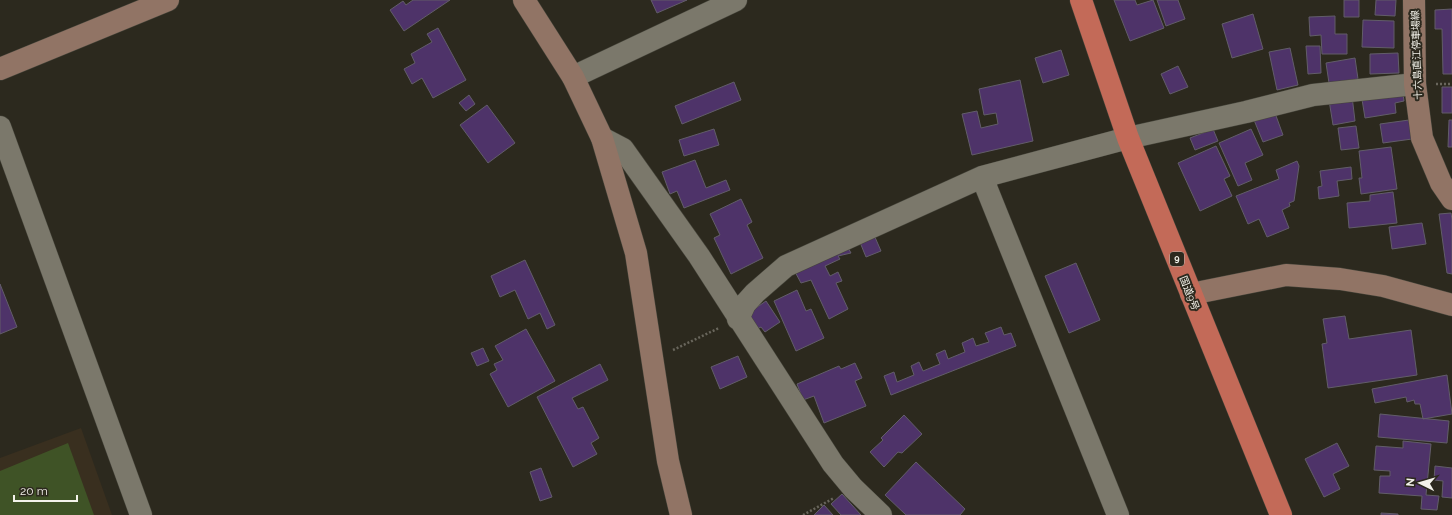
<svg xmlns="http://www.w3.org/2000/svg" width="1452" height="515" font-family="Raleway,'Noto Sans JP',sans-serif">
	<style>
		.education { fill: #392f1f }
		.green { fill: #3f5326 }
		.building { fill: #4e3369; stroke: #625d69 }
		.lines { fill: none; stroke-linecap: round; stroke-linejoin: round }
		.street-casing { stroke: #45443a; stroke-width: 23 }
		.secondary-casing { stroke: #45443a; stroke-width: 23 }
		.highway-casing { stroke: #45443a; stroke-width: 23 }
		.path { stroke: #69665c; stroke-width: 2.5; stroke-dasharray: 2 2; stroke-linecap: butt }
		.street { stroke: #7b786b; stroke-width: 22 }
		.secondary { stroke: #917465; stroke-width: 22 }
		.highway { stroke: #c36a58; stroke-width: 22 }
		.labels { text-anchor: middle; stroke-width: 4; stroke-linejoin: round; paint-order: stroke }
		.shield { fill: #2c291e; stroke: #b8b6ae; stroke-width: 1 }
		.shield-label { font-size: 9px; font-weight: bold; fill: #f4f3eb }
		.street-label { font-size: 10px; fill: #f4f3eb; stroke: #2c291e }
	</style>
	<rect width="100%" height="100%" fill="#2c291e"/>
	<!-- education -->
	<path class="education" d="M81,428L112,515H0V458Z"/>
	<!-- green -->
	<path class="green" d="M68,443L94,515H0V471Z"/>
	<!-- building -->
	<path class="building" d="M413,0H450L404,31L390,10L403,1L406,5Z
		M651,0H687L657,13Z
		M1114,0H1135L1137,5L1153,0L1164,28L1130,41Z
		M1157,0H1178L1185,19L1166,26Z
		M1344,0H1359V17H1344Z
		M1376,0H1396L1395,16L1375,15Z
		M1452,9V74H1443L1442,29H1435V10Z
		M1253,14L1263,49L1232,58L1222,24Z
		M1335,16V34H1347V54H1322L1321,35L1310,36L1309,17Z
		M1363,20L1394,21V48L1362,47Z
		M438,28L466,80L433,98L422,78L412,84L404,69L415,63L411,54L432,42L427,34Z
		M1306,46H1320L1321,73L1308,74Z
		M1290,48L1298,85L1277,90L1269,52Z
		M1061,50L1069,75L1043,83L1035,58Z
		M1398,53L1399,73L1370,74V54Z
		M1355,58L1358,79L1329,83L1326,63Z
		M1178,66L1188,87L1170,94L1161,74Z
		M1020,80L1033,141L972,155L962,114L977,111L981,128L998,124L996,113L984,115L979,89Z
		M734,82L741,100L682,124L675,106Z
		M1402,86L1404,101L1395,103L1396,113L1365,118L1361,93Z
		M1442,87H1452V113H1442Z
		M469,95L475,104L466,111L459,103Z
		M1352,96L1355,121L1333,125L1329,100Z
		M487,105L515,143L488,163L460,125Z
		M1275,113L1283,135L1263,142L1254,120Z
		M1409,120L1412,139L1383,143L1380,124Z
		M1449,120H1452V147H1448Z
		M1356,126L1359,148L1341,150L1338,128Z
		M714,129L719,145L684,156L679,140Z
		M1213,129L1218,141L1195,150L1190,138Z
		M1251,129L1263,155L1245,163L1252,180L1238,186L1219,143Z
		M1216,146L1230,176L1224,179L1232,196L1200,211L1178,163Z
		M1391,147L1397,189L1361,194L1359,178H1362L1359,151Z
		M695,160L706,188L726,180L730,190L684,208L677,191L670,194L662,172Z
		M1297,161L1299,166L1294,201L1289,203L1290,206L1282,210L1289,228L1267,237L1259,219L1248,224L1236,196L1279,179L1276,170Z
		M1351,167L1352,179L1337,181L1339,196L1319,199L1318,187L1322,186L1320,171Z
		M1393,192L1397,223L1349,228L1347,203L1370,201V195Z
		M741,199L752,222L747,225L763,258L731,274L714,238L720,235L710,214Z
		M1451,213L1452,220V274L1447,273L1439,214Z
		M1422,223L1426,244L1392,249L1389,227Z
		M871,228L881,251L866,257L857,235Z
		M846,244L851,253L838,256L840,259L825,266L830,276L838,272L842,281L836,283L848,309L829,319L811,280L801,283L793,268Z
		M525,260L555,325L547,329L540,313L528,319L515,290L500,297L491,276Z
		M1076,263L1100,320L1069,333L1045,276Z
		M0,284L17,327L0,334Z
		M797,290L806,311L811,309L824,338L796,351L774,301Z
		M766,301L780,322L765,332L761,327L757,329L747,314Z
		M1345,316L1349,339L1411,330L1417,375L1328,388L1322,344L1327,343L1323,319Z
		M1001,327L1004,335L1011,333L1016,346L891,395L884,376L894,372L897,382L914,375L911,366L919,362L923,371L940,364L936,354L945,350L948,359L965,352L962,343L973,338L976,346L989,342L985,333Z
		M526,329L555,381L508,407L490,374L497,370L494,364L503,360L495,346Z
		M483,348L489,361L477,366L471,353Z
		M738,356L747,377L720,389L711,367Z
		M855,363L862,378L855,381L866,406L824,423L814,396L803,400L797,384L839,366L841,369Z
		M600,364L608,380L572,398L578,409L583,407L599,438L591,443L597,454L573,467L537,397Z
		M1447,375L1452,414L1423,419L1420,404H1415L1414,400L1407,402L1406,397L1375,403L1372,389Z
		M1380,414L1449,421L1447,443L1378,437Z
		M904,415L922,434L902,453L898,452L884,467L870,452L883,440L881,438Z
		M1403,441L1431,444L1426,495L1439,496L1437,510L1421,509L1422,496L1379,493L1380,476H1390V471L1374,470L1376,446L1403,448Z
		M1337,443L1349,466L1333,474L1340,489L1324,497L1305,459Z
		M916,462L965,509L960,515H906L885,495Z
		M1435,466L1452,468V498L1442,497L1443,481L1434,480Z
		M541,468L552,497L540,501L530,472Z
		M842,494L861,515H841L831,504Z
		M824,505L833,515H814Z
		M1381,513L1398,514V515H1381Z"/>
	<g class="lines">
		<!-- street casing -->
		<g class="street-casing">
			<path id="street" d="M573,77L736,0
				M0,127L141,515
				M602,138L623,149L699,256L833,464L853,488L881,515
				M738,319L745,304L755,293L786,266L982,177
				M1118,515L982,177L1128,138L1246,112L1313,95L1415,84"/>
		</g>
		<!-- secondary casing -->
		<g class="secondary-casing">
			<path id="secondary" d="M524,0L573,77L602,138L636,253L668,461L681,515
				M1414,0L1415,84L1422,138L1441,183L1452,199
				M0,69L168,0
				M1191,294L1286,275L1340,279L1383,286L1452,305"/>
		</g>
		<!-- highway casing -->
		<g class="highway-casing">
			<path id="highway" d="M1081,0L1128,138L1281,515"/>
		</g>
		<!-- path -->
		<path class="path" d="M1436,84H1452
			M673,350L719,328
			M803,515L834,498"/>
		<!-- street -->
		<use href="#street" class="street"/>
		<!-- secondary -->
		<use href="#secondary" class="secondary"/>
		<!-- highway -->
		<use href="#highway" class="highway"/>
	</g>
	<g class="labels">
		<!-- shield labels -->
		<rect class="shield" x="1170" y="252" width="14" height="14" rx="3"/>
		<g class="shield-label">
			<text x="1177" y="262">9</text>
		</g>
		<!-- street labels -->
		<g class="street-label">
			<text transform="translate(1416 55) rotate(-92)" y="4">十六島直江停車場線</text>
			<text transform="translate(1190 293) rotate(68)" y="4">国道9号</text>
		</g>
	</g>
	<!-- north arrow -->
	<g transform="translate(1420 483) rotate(275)" stroke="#2c291e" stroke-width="3" paint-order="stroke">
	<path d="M0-3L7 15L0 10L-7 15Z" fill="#f4f3eb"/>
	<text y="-6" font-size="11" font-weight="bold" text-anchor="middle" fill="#f4f3eb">N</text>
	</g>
	<!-- scale -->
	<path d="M14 495v6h63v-6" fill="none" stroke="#f4f3eb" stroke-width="2"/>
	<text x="20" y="495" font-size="12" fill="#f4f3eb" stroke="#2c291e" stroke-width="3" paint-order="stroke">20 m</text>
</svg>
